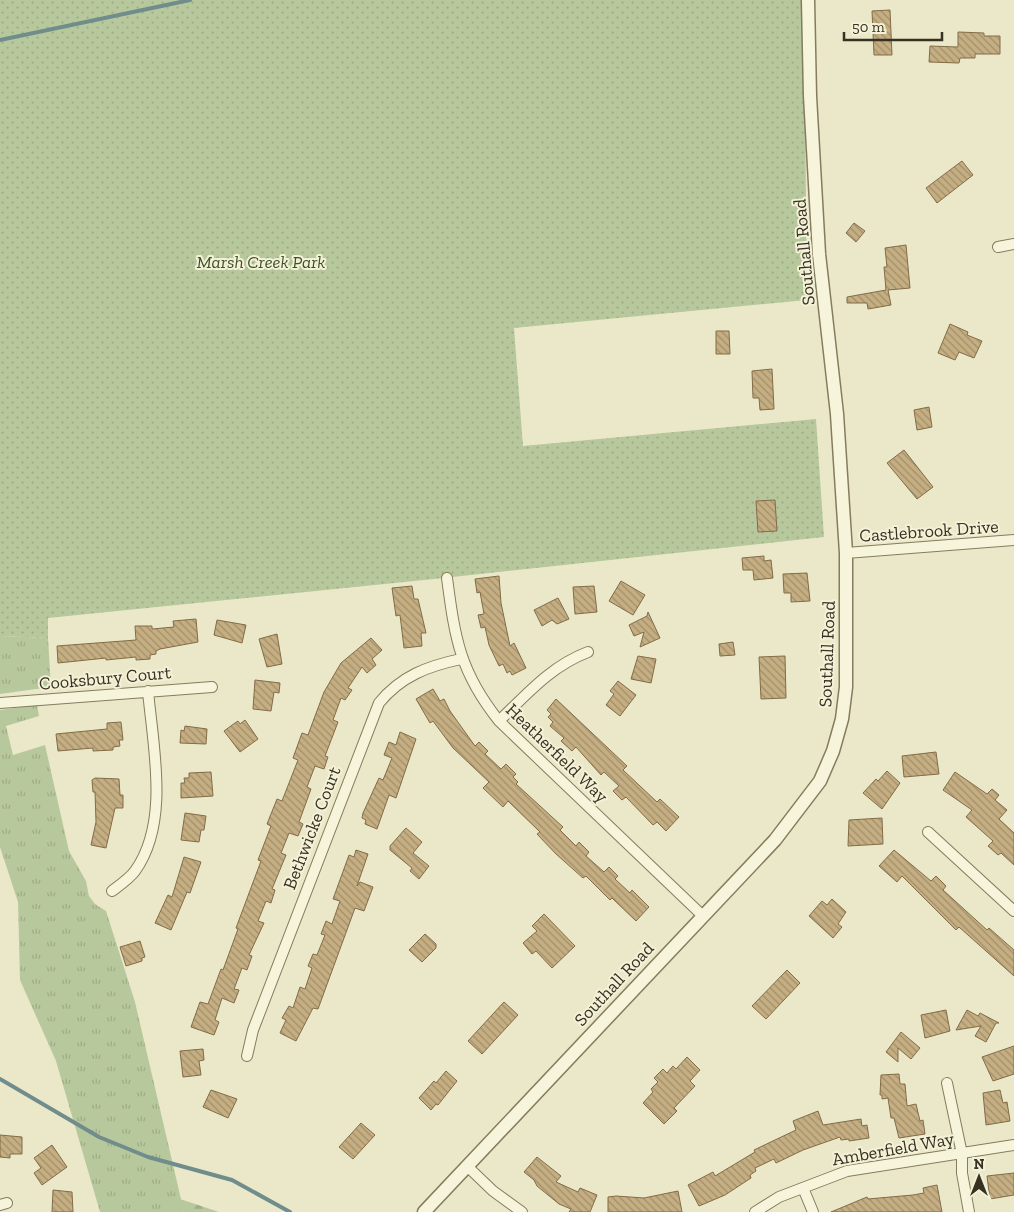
<svg xmlns="http://www.w3.org/2000/svg" width="1014" height="1212" font-family="'Zilla Slab',serif">
	<style>
		.grass { fill: url(#grass-tufts) }
		.forest { fill: url(#forest-firs) }
		.park { fill: url(#park-dots) }
		.lines { fill: none; stroke-linecap: round; stroke-linejoin: round }
		.stream { stroke: #708d8c; stroke-width: 4 }
		.building { fill: url(#building-back-hatch); stroke: #826c47 }
		.minor-casing { stroke: #857c5f; stroke-width: 12 }
		.tertiary-casing { stroke: #857c5f; stroke-width: 15 }
		.minor { stroke: #f6f4db; stroke-width: 10 }
		.tertiary { stroke: #f6f4db; stroke-width: 12 }
		.labels { text-anchor: middle; stroke-width: 4; stroke-linejoin: round; paint-order: stroke }
		.street-label { font-size: 18px; fill: #373121; stroke: #f3f1d7 }
		.park-label { font-size: 18px; font-style: italic; fill: #3e5129; stroke: #f3f1d7 }
	</style>
	<defs>
		<pattern id="grass-tufts" width="24" height="20" patternUnits="userSpaceOnUse" patternTransform="scale(1.25)"><rect width="24" height="20" fill="#b8c89d"/><path d="M3 7l-1-3M5 7V3M7 7l1-3M15 17l-1-3M17 17v-4M19 17l1-3" fill="none" stroke="#9fac87"/></pattern>
		<pattern id="forest-firs" width="22" height="20" patternUnits="userSpaceOnUse" patternTransform="scale(1.25)"><rect width="22" height="20" fill="#b8c89d"/><path d="M5 1l3.5 6h-7zM16 11l3.5 6h-7z" fill="#9fac87"/></pattern>
		<pattern id="park-dots" width="8" height="8" patternUnits="userSpaceOnUse" patternTransform="scale(1.25)"><rect width="8" height="8" fill="#b8c89d"/><path d="M2 2h.1M6 6h.1" fill="none" stroke="#9fac87" stroke-width="1.8" stroke-linecap="round"/></pattern>
		<pattern id="building-back-hatch" width="6" height="6" patternUnits="userSpaceOnUse" patternTransform="scale(1.25)"><rect width="6" height="6" fill="#c5ae82"/><path d="M-1 5l2 2M0 0l6 6M5-1l2 2" fill="none" stroke="#a18e6a"/></pattern>
	</defs>
	<rect width="100%" height="100%" fill="#eae8c8"/>
	<!-- grass -->
	<path class="grass" d="M0,636L48,638L51,687L0,694Z
		M37,705L39,716L6,726L13,755L45,745L69,851L86,881L89,896L95,904L106,911L135,1002L184,1212H100L56,1061L20,980L18,902L0,847V710Z"/>
	<!-- forest -->
	<path class="forest" d="M180,1199L219,1212H184Z"/>
	<!-- park -->
	<path class="park" d="M0,0H804L807,300L514,328L523,446L816,419L824,537L434,579L48,618V638L0,636Z"/>
	<g class="lines">
		<!-- stream -->
		<path class="stream" d="M0,40L190,0
			M0,1079L99,1137L148,1157L232,1180L290,1212"/>
	</g>
	<!-- building -->
	<path class="building" d="M890,10L892,55H874L872,11Z
		M958,32L984,33V36H1000V54H975V58H960L959,63L929,62L930,46L958,47Z
		M962,161L973,175L937,203L926,188Z
		M854,223L865,231L856,242L846,233Z
		M906,245L910,288L888,290L891,305L868,309L867,303H847V297L886,290L884,267H887L885,248Z
		M950,324L968,332L967,335L982,341L974,358L959,352L955,360L938,353Z
		M716,331H729L730,354H716Z
		M772,369L774,409L760,410L759,398H753L752,371Z
		M929,407L932,427L917,430L914,410Z
		M904,450L933,487L917,499L887,463Z
		M775,500L777,531L758,532L756,501Z
		M764,556V561L771,560L773,578L754,580L753,570H743L742,558Z
		M807,573L810,601L791,602V593H784L783,574Z
		M499,576L501,603L510,646L514,643L526,668L512,675L510,671L507,673L503,664L499,666L489,645L485,627L481,628L478,615L484,614L480,592L477,593L475,579Z
		M621,581L645,595L633,615L609,601Z
		M412,586L414,599H418L426,633H421L422,646L404,648L400,615L396,616L392,588Z
		M594,586L597,612L575,614L573,587Z
		M558,598L569,619L557,624L552,620L542,626L534,610Z
		M648,612L660,638L640,647L644,632L634,636L629,625L647,616Z
		M196,619L198,642L160,649L156,651V654L150,655V659L136,660V657L106,660V658L58,663L57,646L136,640L135,626H152V629L174,627L173,621Z
		M217,620L246,625L242,643L214,635Z
		M277,634L282,664L267,667L259,639Z
		M371,638L382,650L372,659L376,665L367,673L362,667L348,688L352,690L345,700L341,698L333,720L338,722L325,756L328,757L324,769L315,766L307,787L311,789L299,822L303,824L298,836L289,833L281,853L286,855L272,889L275,890L271,903L266,901L258,921L264,923L249,955L252,956L247,970L242,968L234,989L239,990L234,1003L222,998L215,1020L219,1022L214,1035L191,1027L200,1002L208,1004L221,969L223,970L238,929L236,928L261,861L258,860L271,826L267,824L277,799L282,801L298,760L293,758L302,733L308,735L324,692L341,663Z
		M733,642L735,655L720,656L719,644Z
		M638,656L656,659L651,683L631,679Z
		M785,656L786,698L761,699L759,657Z
		M255,680L280,683L279,693L274,692L271,711L253,709Z
		M618,681L636,695L620,716L606,705L614,694L610,691Z
		M433,689L440,701L444,699L450,711L475,746L479,742L488,751L485,754L501,769L506,764L516,774L513,777L518,782L516,784L563,827L560,830L576,846L579,842L589,852L586,856L604,872L609,867L618,876L615,879L630,893L632,890L649,907L636,921L612,898L610,900L586,876L583,878L556,854L537,834L540,832L508,801L503,807L483,788L489,782L453,748L433,721L430,723L416,699Z
		M556,699L627,766L623,770L657,802L660,799L679,817L666,831L657,822L653,825L626,797L622,800L613,791L619,786L604,772L601,775L576,747L572,751L561,741L564,738L550,726L553,722L548,717L551,714L547,710Z
		M245,720L258,739L240,752L224,731L235,723L238,721L240,724Z
		M121,722L123,740H119L120,746L113,747V750L93,751V748L58,751L56,734L107,729V723Z
		M185,726L207,729L206,744L180,743L181,730L184,731Z
		M400,732L416,739L396,798L389,795L377,829L365,824L366,820L362,818L363,813L379,778L383,780L392,758L384,755L389,742L396,745Z
		M936,752L939,774L904,777L902,756Z
		M887,771L900,783L882,809L863,793L876,779L878,781Z
		M211,772L213,796L181,798V783H185L184,778H189V773Z
		M955,772L987,794L992,789L999,795L995,800L1007,810L999,819L1014,833V865L1001,853L998,855L988,846L993,841L966,817L972,810L943,790Z
		M95,778L119,779L120,795H123V808H115L106,848L91,845L96,822L95,792H93L92,780Z
		M185,813L206,816L204,830H201L199,842L181,840Z
		M882,818L883,844L848,846L849,820Z
		M406,828L422,842L413,853L429,866L419,879L410,871L412,868L390,850V846Z
		M356,850L368,854L357,886L360,882L373,887L364,911L355,908L318,1009L313,1008L296,1041L280,1033L286,1020L282,1018L289,1006L293,1008L300,987L305,989L312,968L308,966L313,954L317,955L325,935L321,934L326,921L332,924L340,901L333,899L349,855L354,857Z
		M894,850L931,881L936,876L946,886L943,890L987,930L989,928L1014,950V976L959,927L956,930L902,876L897,882L879,866Z
		M184,857L201,862L190,893L187,892L171,930L155,923L168,895L172,897Z
		M832,899L846,912L838,924L842,927L833,938L809,916L822,901L827,905Z
		M544,914L575,946L552,968L536,951L532,954L523,943L537,931L532,926Z
		M425,934L436,944V948L422,962L409,950Z
		M140,941L145,957L142,958V961L126,966L120,947Z
		M787,970L800,983L766,1019L752,1006Z
		M504,1002L518,1015L482,1054L468,1041Z
		M946,1010L950,1031L925,1038L921,1015Z
		M967,1010L978,1016L980,1013L999,1023H996L986,1042L975,1036L981,1026L956,1030Z
		M901,1032L920,1048L911,1059L898,1048V1062L886,1052Z
		M1014,1046V1074L993,1081L982,1057Z
		M203,1049L204,1060L199,1061L201,1075L183,1077L180,1051Z
		M687,1057L700,1070L690,1081L695,1086L674,1108L677,1111L664,1124L643,1103L653,1092L651,1089L658,1082L654,1078L663,1069L667,1073L673,1066L676,1069Z
		M446,1071L457,1081L438,1105L436,1104L431,1110L419,1098L434,1081L436,1083Z
		M899,1074L900,1084H905L907,1106L916,1104L920,1121L923,1120L925,1134L899,1138L894,1118H891L888,1098L882,1099V1095H880L881,1075Z
		M211,1090L237,1099L228,1118L203,1107Z
		M1000,1090L1003,1103L1007,1102L1010,1121L986,1125L983,1093Z
		M818,1111L823,1125L861,1119L862,1126L867,1125L869,1138L849,1141V1139L841,1140L840,1137L803,1150L776,1163L774,1159L755,1168L756,1171L750,1175L751,1178L725,1195L699,1206L688,1185L713,1172L715,1176L755,1152L754,1150L796,1130L793,1121Z
		M361,1123L375,1135L353,1159L339,1147Z
		M0,1135L22,1137V1154H10V1158L0,1157Z
		M52,1145L67,1167L42,1185L34,1173L41,1168L34,1158Z
		M537,1157L561,1176L556,1182L578,1192L580,1188L597,1195L590,1212H569L571,1209L559,1204L537,1186L534,1180L524,1172Z
		M1014,1173V1195L990,1199L987,1176Z
		M937,1185L942,1212H831L867,1197L868,1199L913,1195L924,1193L923,1188Z
		M53,1190L72,1192L73,1212H52Z
		M678,1191L682,1212H608V1197L616,1196L644,1198Z"/>
	<g class="lines">
		<!-- minor casing -->
		<g class="minor-casing">
			<path id="minor" d="M998,247L1014,244
				M846,553L1014,540
				M447,578C455,639 460,672 499,721L703,916
				M0,703L212,687
				M499,721C527,694 551,666 588,652
				M928,832L1014,911
				M112,891C120,885 130,878 135,871C170,822 153,747 148,691
				M247,1056L253,1030L379,703C401,676 428,666 461,659
				M947,1083L962,1154V1173L969,1212
				M468,1167L493,1191L522,1212
				M803,1188L813,1212
				M0,1205L7,1203
				M755,1212L779,1197L847,1171L1014,1145"/>
		</g>
		<!-- tertiary casing -->
		<g class="tertiary-casing">
			<path id="tertiary" d="M424,1212L775,840L820,781L833,751L842,719L846,687V553L837,414L819,254L810,96L808,0"/>
		</g>
		<!-- minor -->
		<use href="#minor" class="minor"/>
		<!-- tertiary -->
		<use href="#tertiary" class="tertiary"/>
	</g>
	<g class="labels">
		<!-- street labels -->
		<g class="street-label">
			<text transform="translate(804 252) rotate(-95)" y="6">Southall Road</text>
			<text transform="translate(929 531) rotate(-4)" y="6">Castlebrook Drive</text>
			<text transform="translate(827 654) rotate(-88)" y="6">Southall Road</text>
			<text transform="translate(105 678) rotate(-5)" y="6">Cooksbury Court</text>
			<text transform="translate(557 753) rotate(44)" y="6">Heatherfield Way</text>
			<text transform="translate(312 828) rotate(-69)" y="6">Bethwicke Court</text>
			<text transform="translate(614 984) rotate(-47)" y="6">Southall Road</text>
			<text transform="translate(893 1149) rotate(-10)" y="6">Amberfield Way</text>
		</g>
		<!-- park labels -->
		<g class="park-label">
			<text x="261" y="268">Marsh Creek Park</text>
		</g>
	</g>
	<!-- north arrow -->
	<g transform="translate(979 1177)" stroke="#f3f1d7" stroke-width="4" paint-order="stroke">
	<path d="M0-4L9 19L0 12L-9 19Z" fill="#373121"/>
	<text y="-8" font-size="14" font-weight="bold" text-anchor="middle" fill="#373121">N</text>
	</g>
	<!-- scale -->
	<path d="M844 32v8h98v-8" fill="none" stroke="#373121" stroke-width="2.5"/>
	<text x="852" y="32" font-size="15" fill="#373121" stroke="#f3f1d7" stroke-width="4" paint-order="stroke">50 m</text>
</svg>
